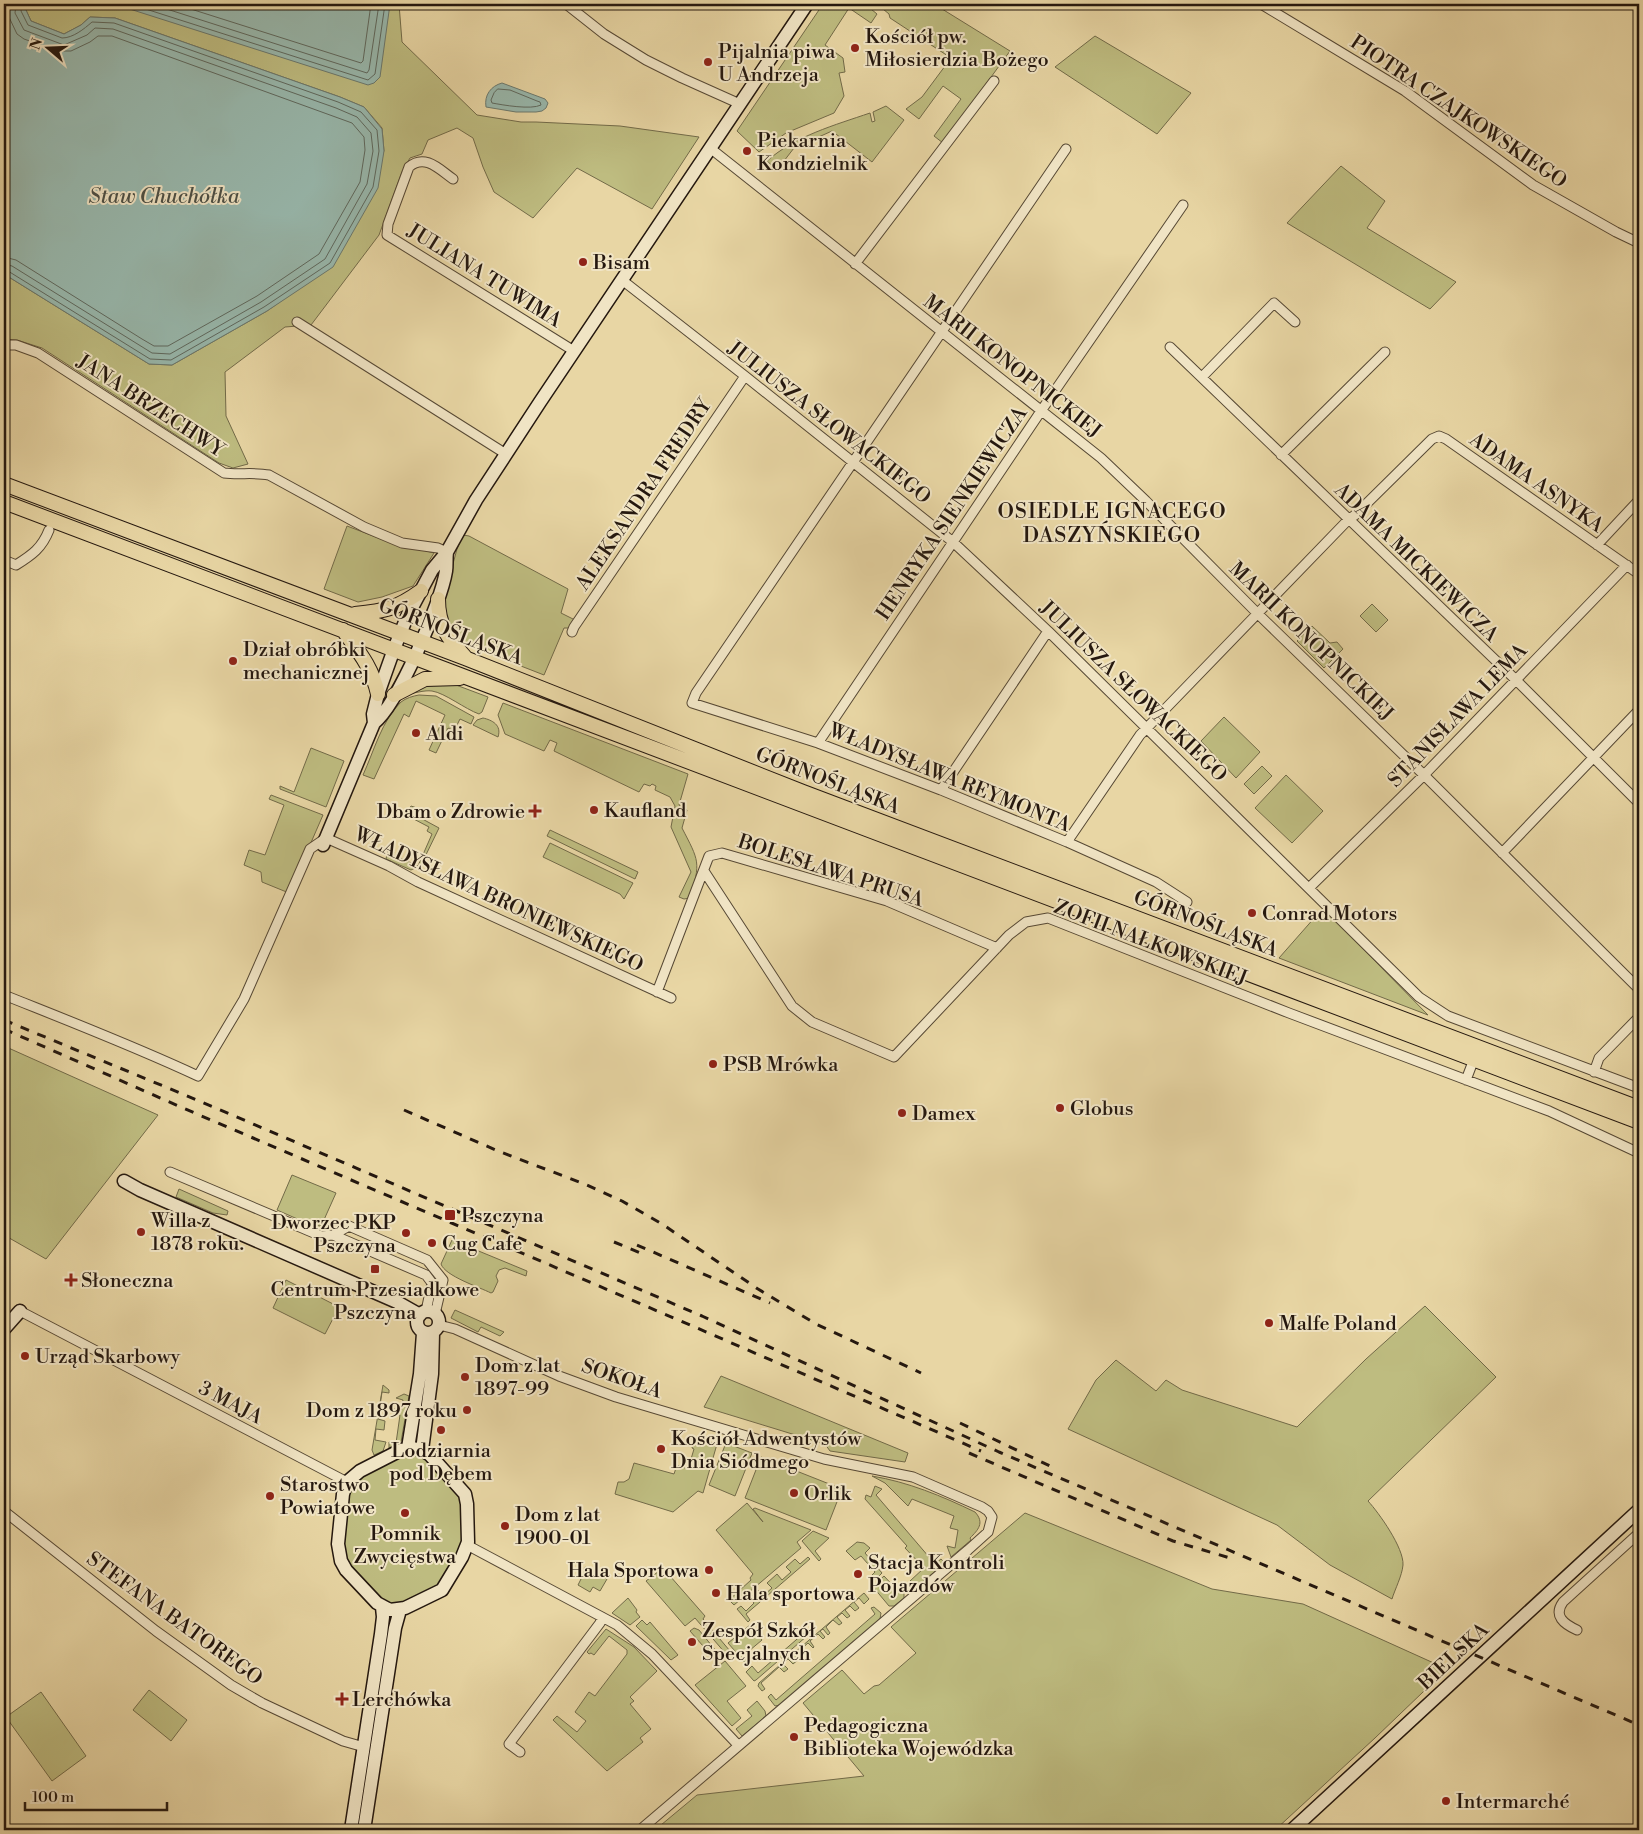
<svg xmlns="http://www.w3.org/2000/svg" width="1643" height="1834" font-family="'Libre Bodoni',serif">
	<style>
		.green { fill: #bebc80; stroke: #726a48 }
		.water { fill: #98b8ad; stroke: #6a786e }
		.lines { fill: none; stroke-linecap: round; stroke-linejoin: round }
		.shore { stroke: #5e685e; stroke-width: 1 }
		.street-casing { stroke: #564834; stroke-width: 11 }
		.secondary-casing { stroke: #25180f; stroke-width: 15 }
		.primary-casing { stroke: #25180f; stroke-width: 16 }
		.street { stroke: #f0e4c4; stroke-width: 9 }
		.secondary { stroke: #f0e4c4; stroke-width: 12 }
		.primary { stroke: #e8d6a4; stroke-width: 14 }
		.rail { stroke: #25180f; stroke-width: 3; stroke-dasharray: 9 9; stroke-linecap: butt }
		.poi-dot { fill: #8f2418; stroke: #f0e4c4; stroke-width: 2 }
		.labels { text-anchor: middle; stroke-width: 4; stroke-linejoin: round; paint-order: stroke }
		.poi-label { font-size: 20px; fill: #25180f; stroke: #f0e4c4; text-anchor: start }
		.street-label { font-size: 20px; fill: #25180f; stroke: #f0e4c4 }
		.water-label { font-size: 21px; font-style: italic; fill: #4d5046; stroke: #f0e4c4 }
		.neighbourhood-label { font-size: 21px; letter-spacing: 1px; fill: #25180f; stroke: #f0e4c4 }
	</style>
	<rect width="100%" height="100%" fill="#e8d6a4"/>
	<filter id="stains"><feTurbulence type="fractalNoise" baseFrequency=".004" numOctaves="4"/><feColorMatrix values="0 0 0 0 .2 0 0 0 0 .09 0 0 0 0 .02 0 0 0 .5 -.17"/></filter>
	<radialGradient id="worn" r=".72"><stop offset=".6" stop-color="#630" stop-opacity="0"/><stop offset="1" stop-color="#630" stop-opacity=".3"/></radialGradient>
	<!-- green -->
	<path class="green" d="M27,4H399L402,42L477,115L521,122H536L620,126L699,137L652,209L577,168L533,218L494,192L483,167L473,138L457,128L428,140L422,154L410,158L402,172L379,235L311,325L285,327L225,372L226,416L248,464L233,468L219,463L42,348L17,340L4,339V274L149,364L172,365L267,311L295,291L384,151L382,128L364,107L340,97L115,18L90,17L81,25L64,34L31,21L26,10Z
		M823,4H865L877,14L871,23L849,8L825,45L843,58L845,72L839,73L844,96L834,113L786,133L759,152L737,131Z
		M877,4H934L1010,51L943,143L934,136L961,99L943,86L919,119L906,109L922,97L951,58L890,18L889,14Z
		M1095,36L1191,93L1157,134L1055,67Z
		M886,106L904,120L872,162L832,131L794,148L777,170L767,161C795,136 835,125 870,113L872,122L875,121L873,112Z
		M1341,166L1385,201L1367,228L1456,282L1430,309L1287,223Z
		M347,526L384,540L434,553L413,586L382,597L358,602L324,589Z
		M463,535L469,536L568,589L561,613L575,620L568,628H564L544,675L467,645C451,635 443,617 444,597L457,549Z
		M1372,604L1388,620L1376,632L1360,616Z
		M1312,626L1330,643L1337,642L1343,649L1324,668L1297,641Z
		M441,682L456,685L488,697L482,712L479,714C465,709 445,693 432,691C424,690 416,693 408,694L420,685Z
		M419,695L436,696L474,717L471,724L460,719L454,731L448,728L436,753L429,750L445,715L416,701L409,717L404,714L374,779L363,775C374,751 382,720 401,702C406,698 413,696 419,695Z
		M503,703L688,774L679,805L687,810L682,828C699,861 701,862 690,898L684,899L679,897L691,872L671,827L675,806L670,797L655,790L656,786L652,784L650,786L644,784L639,792L554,751L557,743L550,740L544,751L505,734L498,715Z
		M1224,717L1260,752L1236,778L1201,741Z
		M483,718C492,720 502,725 498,737L473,725L477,720Z
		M311,748L344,761L326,807L280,789V786L294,792Z
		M1262,766L1272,776L1254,794L1244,784Z
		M1286,775L1323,811L1292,843L1255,808Z
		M271,795L323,815L289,893L262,882L261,872L244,865L249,850L265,855L284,805L269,799Z
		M411,806L417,808L415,815L439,828L421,865L411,870L386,859L388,849L394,852L393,855L418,866L432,834L427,831L429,827L406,815Z
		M550,830L638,872L635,879L547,836Z
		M550,843L633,883L624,899L620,894L543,857Z
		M1323,908L1428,1015L1279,958Z
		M4,1046L158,1115L46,1259L4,1235Z
		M292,1175L336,1193L323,1222L320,1226L311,1225L277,1210Z
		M179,1189L228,1211L227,1215L213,1213L176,1197Z
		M452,1240L527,1271L526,1276L505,1268L499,1270L496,1276L498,1281L493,1292L491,1293C479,1287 445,1276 441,1264Z
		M286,1280L339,1307L325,1334L273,1308Z
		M1425,1306L1496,1377L1368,1501C1379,1513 1404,1548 1403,1565C1402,1576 1395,1589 1392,1599L1330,1565L1277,1525L1068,1429L1096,1380L1116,1360L1156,1391L1166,1380L1182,1390L1297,1427L1366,1359Z
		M455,1310L504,1332L500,1336L481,1327L478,1332L451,1318Z
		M721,1376L908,1453L905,1462L830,1451L825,1444L704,1407Z
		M383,1385L389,1390V1393L382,1392L378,1419L385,1421L384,1430L376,1429L375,1440L386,1442L383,1451L374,1455L372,1450Z
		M404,1394L409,1396L401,1442L389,1448V1442L396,1443L400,1415L394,1414V1409L401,1410L403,1400L396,1398Z
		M695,1438L717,1444L703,1493L698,1491L673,1512L615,1494L618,1482H624L629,1479L634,1463L674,1474L677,1465L688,1469L694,1449L692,1448Z
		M726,1443L752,1453L735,1496L709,1485Z
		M411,1454L426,1459L462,1500L463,1537L459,1555L440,1585L409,1601L394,1604L380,1599L347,1564L343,1550L348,1493L355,1481L397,1457Z
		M761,1457L842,1489L826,1530L745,1498Z
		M872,1476C908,1482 942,1496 975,1512C985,1523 978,1530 970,1538L971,1540L951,1557L947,1546L955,1548L958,1530L950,1528L954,1516L912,1499L908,1506L885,1483Z
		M875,1486L882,1489L876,1495L935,1564L941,1559L945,1563L920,1584H915L910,1581L924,1568L905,1548L907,1546L865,1499L866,1495L871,1497Z
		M747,1503L763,1522L753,1509L755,1508L811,1530L797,1542L801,1548L734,1605L729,1600L751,1580L750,1578L753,1574L716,1530Z
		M1025,1513L1212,1589L1303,1604L1447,1669L1375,1738L1275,1830H655L697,1795L864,1776L803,1703L842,1670L864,1694L874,1686L879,1685L916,1653L891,1627Z
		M813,1531L829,1538L815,1551L821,1559L819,1561L802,1541Z
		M857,1542L864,1543L870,1548L865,1553L882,1573L876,1579L872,1575L875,1572L861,1556L855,1560L846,1551Z
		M808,1557L810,1559L746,1614L750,1620L748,1622L737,1609L741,1606L746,1611L754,1603L750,1598L758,1590L763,1596L772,1588L767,1583L777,1574L782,1580L791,1572L786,1567L795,1559L800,1564Z
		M585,1567L607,1579L600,1591L593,1587L590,1592L578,1585L581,1579L580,1578Z
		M663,1568L705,1616L703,1619L730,1651L726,1654L695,1618L685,1626L646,1581Z
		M884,1576L898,1591L904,1587V1598L894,1606H889L874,1588L875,1584Z
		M864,1593L869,1599L864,1604L859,1598L854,1602L859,1608L855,1611L850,1606L845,1610L850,1616L847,1618L842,1613L837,1617L842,1623L839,1625L833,1620L826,1627L830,1633L828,1635L823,1629L820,1631L825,1637L823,1639L818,1634L810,1641L814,1647L813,1648L808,1643L800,1650L804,1655L793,1664L788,1659L783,1664L788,1669L784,1672L779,1667L761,1683L765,1689L762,1691L758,1686L759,1683Z
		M628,1598L637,1610L636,1612L640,1617L630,1625L612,1613Z
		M874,1607L881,1613L880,1619L780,1705L775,1706L768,1697L771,1694L776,1700L875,1614L871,1608Z
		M642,1620L647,1625L650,1622L678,1655L671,1660L636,1626Z
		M750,1625L762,1640L743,1656L749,1663L747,1665L728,1643Z
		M694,1628L699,1630L721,1657L716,1661L690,1631Z
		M606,1629L634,1647L657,1671L630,1697L634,1701L630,1704L651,1729L640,1738L643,1742L607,1771L553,1720L557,1716L577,1732L586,1721L575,1712L589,1692L595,1696L627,1654V1650L609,1636L594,1655L591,1653L589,1654L587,1652Z
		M804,1633L807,1636L756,1680L754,1681L746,1672L752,1666L758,1673Z
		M725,1661L746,1686L727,1701L741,1718L732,1726L695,1685Z
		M149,1690L187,1720L171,1741L133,1710Z
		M41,1692L86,1756L52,1781L6,1717Z
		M757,1701L765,1711L766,1716L742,1736L736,1729L752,1716L747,1710Z"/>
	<!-- water -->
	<path class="water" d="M4,4H27L26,10L31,21L64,34L81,25L90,17L115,18L340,97L364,107L382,129L384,151L378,188L333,267L267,311L172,365L149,364L4,274Z
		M114,4H390L380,77L374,83L368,85Z
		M502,83L545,99L548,103L546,108L542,111L536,112H516L486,107C484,95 491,86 502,83Z"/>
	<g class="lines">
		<!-- shore -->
		<path class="shore" d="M130,4L368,80L375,74L385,4
			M151,4L367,73L369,70L379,4
			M175,4L361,63L363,61L371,4
			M498,89L510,90L537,101L540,102L541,105C531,110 503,105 492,103L491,100L494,93Z
			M4,257L16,260L142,339L154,346H168L257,296L319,254L360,182L365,150L364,137L352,123L112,36H98L90,42L71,51H58L24,39L17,34L8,15V4
			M4,264L12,266L152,353L170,354L261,302L325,259L367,184L373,151L371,133L357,117L336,108L113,29L95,28L87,35L64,45L24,30L15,13L16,4
			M4,271H8L150,359L171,360L264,307L330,263L373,187L379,151L377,130L361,112L338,102L114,23L92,22C84,29 73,38 62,38L28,25L21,11L22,4"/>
		<!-- street casing -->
		<g class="street-casing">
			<path id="street" d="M566,4L604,34L646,60L682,78L740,104
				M1261,4L1405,91L1533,185L1616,232L1639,243
				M710,148L1101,458L1146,501L1257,613L1424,775L1639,989
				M1066,149L696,693L692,703L818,743L941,790L1067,842L1156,882L1187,902
				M453,179C440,170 425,153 409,167L388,224L387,235L574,351
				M855,264L994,81
				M622,280L745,376L953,542L1048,631L1419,997L1448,1016L1639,1088
				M297,322L506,454
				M4,345H16L38,353L224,473C239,475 254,472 269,475L364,527L402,543L438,548L447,552
				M1170,347L1516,680L1639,803
				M1202,377L1274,303L1295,322
				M1281,455L1385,352
				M1597,545L1639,500
				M4,560L16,565C32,555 42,548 49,530
				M572,632L574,627L745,376
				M818,743L1041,411L1183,205
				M941,790L1048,631
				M1067,842L1140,735L1348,520L1355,515L1432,439L1439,436L1446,439L1639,574
				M1502,853L1639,710
				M704,871L792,1006L812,1022L894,1057L1009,935L1026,922L1048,918L1289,1013L1549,1111L1639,1153
				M1310,887L1424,775L1627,565
				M657,992L709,856L722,853L887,901L997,948
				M4,995C69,1021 134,1046 198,1076L244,999L310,849L326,838L389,866L418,882L671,998
				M1594,1072L1599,1058L1639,1017
				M1466,1080L1474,1059
				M170,1172L321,1236L333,1235L426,1275L432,1283L426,1311
				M333,1235L349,1226L427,1260L443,1280L435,1314
				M20,1311L347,1482
				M439,1325L455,1329L559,1376L616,1397L824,1459L913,1477L982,1507L988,1511L992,1517L988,1532L968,1550L640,1830
				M4,1511L156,1631L231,1685L262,1703L343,1741L364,1747
				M467,1545L617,1625L652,1654L738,1745
				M1577,1630C1564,1624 1553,1616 1563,1602L1639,1533
				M520,1752L509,1744L600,1623L602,1617"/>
		</g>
		<!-- secondary casing -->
		<g class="secondary-casing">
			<path id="secondary" d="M374,723C398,704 441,603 446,571C447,565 446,559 447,552
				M323,845L374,723L373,714L378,694L394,649L407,617L432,570L447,552L476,500L540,402L807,4
				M124,1181L140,1190L397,1302L420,1315
				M417 1322a11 11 0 1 1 22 0a11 11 0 1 1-22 0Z
				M4,1329L20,1311
				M408,1448L420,1374L423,1333
				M412,1448L422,1450L430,1455L465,1494L467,1504L468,1542L462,1557L442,1590L405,1608L390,1610L377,1603L346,1570L341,1561L338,1544L343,1494L347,1482L360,1471L401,1450Z
				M422,1450L432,1374L433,1333
				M351,1830L381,1634L383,1617L382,1607
				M364,1830L395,1628L400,1610
				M1292,1830L1639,1510"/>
		</g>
		<!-- primary casing -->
		<g class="primary-casing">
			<path id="primary" d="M4,484L465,658L803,792L1639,1108
				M4,502L1639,1122
				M438,599C438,626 448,638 465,657
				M355,614C385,611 396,609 421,591
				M343,630C359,652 372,667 378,694
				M394,695L425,679L460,678"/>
		</g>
		<!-- street -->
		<use href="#street" class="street"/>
		<!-- secondary -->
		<use href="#secondary" class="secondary"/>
		<!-- primary -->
		<use href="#primary" class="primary"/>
		<!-- rail -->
		<path class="rail" d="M4,1020L197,1100L702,1316L999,1452L1639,1725
			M4,1029L183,1108L697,1328L981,1451
			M404,1110L498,1151L587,1185L622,1201L662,1224L758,1289L816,1324L921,1373
			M614,1242L643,1254
			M637,1245L770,1303
			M960,1423L1050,1466
			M969,1453L1173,1541L1230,1558"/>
	</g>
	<!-- markers -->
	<g class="poi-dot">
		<circle cx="855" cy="48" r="5"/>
		<circle cx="708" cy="62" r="5"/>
		<circle cx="747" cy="151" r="5"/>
		<circle cx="583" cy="262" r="5"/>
		<circle cx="233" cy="661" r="5"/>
		<circle cx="416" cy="733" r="5"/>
		<circle cx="594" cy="810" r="5"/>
		<path d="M532.5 803.5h5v5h5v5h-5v5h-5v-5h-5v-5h5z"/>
		<circle cx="1252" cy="913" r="5"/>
		<circle cx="713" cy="1064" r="5"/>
		<circle cx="1060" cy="1108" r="5"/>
		<circle cx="902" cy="1113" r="5"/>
		<rect x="444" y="1209" width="12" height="12" rx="2.5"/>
		<circle cx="141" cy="1232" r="5"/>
		<circle cx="406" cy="1233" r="5"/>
		<circle cx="432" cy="1243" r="5"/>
		<rect x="370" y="1264" width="10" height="10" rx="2.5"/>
		<path d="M68.5 1272.5h5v5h5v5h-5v5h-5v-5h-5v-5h5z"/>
		<circle cx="1269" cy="1323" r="5"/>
		<circle cx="25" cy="1356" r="5"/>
		<circle cx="465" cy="1377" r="5"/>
		<circle cx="467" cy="1410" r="5"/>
		<circle cx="441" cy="1430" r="5"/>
		<circle cx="661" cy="1449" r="5"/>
		<circle cx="794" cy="1493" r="5"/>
		<circle cx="270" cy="1496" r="5"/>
		<circle cx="405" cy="1513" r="5"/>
		<circle cx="505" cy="1526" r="5"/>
		<circle cx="709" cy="1570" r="5"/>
		<circle cx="858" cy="1574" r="5"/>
		<circle cx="716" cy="1593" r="5"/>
		<circle cx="692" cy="1642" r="5"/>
		<path d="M339.5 1691.5h5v5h5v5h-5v5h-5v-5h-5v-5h5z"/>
		<circle cx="794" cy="1737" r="5"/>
		<circle cx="1446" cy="1801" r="5"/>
	</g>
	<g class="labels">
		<!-- poi labels -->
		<g class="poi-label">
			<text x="865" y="43">Kościół pw.<tspan x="865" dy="23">Miłosierdzia Bożego</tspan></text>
			<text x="718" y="58">Pijalnia piwa<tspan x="718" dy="23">U Andrzeja</tspan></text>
			<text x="757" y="147">Piekarnia<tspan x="757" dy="23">Kondzielnik</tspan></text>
			<text x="593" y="269">Bisam</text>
			<text x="243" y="656">Dział obróbki<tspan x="243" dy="23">mechanicznej</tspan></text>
			<text x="426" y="740">Aldi</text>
			<text x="604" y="817">Kaufland</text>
			<text x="525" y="818" text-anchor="end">Dbam o Zdrowie</text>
			<text x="1262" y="920">Conrad Motors</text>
			<text x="723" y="1071">PSB Mrówka</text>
			<text x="1070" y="1115">Globus</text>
			<text x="912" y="1120">Damex</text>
			<text x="461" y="1222">Pszczyna</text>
			<text x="151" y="1227">Willa z<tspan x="151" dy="23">1878 roku.</tspan></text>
			<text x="396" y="1229" text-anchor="end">Dworzec PKP<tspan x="396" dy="23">Pszczyna</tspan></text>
			<text x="442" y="1250">Cug Cafe</text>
			<text x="81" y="1287">Słoneczna</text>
			<text x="375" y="1296" text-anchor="middle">Centrum Przesiadkowe<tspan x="375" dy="23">Pszczyna</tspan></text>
			<text x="1279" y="1330">Malfe Poland</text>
			<text x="35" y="1363">Urząd Skarbowy</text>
			<text x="475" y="1372">Dom z lat<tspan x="475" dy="23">1897-99</tspan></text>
			<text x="457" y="1417" text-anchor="end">Dom z 1897 roku</text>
			<text x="671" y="1445">Kościół Adwentystów<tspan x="671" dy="23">Dnia Siódmego</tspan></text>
			<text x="441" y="1457" text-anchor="middle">Lodziarnia<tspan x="441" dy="23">pod Dębem</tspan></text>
			<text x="280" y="1491">Starostwo<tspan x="280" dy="23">Powiatowe</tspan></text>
			<text x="804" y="1500">Orlik</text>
			<text x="515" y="1521">Dom z lat<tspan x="515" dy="23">1900-01</tspan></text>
			<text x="405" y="1540" text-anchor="middle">Pomnik<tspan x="405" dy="23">Zwycięstwa</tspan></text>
			<text x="868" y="1569">Stacja Kontroli<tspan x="868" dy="23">Pojazdów</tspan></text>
			<text x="699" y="1577" text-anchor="end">Hala Sportowa</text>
			<text x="726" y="1600">Hala sportowa</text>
			<text x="702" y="1637">Zespół Szkół<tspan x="702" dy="23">Specjalnych</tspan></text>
			<text x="352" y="1706">Lerchówka</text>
			<text x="804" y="1732">Pedagogiczna<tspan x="804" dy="23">Biblioteka Wojewódzka</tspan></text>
			<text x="1456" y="1808">Intermarché</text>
		</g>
		<!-- street labels -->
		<g class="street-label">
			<text transform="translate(1459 111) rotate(34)" y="7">PIOTRA CZAJKOWSKIEGO</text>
			<text transform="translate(485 275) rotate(32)" y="7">JULIANA TUWIMA</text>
			<text transform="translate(1013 366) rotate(38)" y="7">MARII KONOPNICKIEJ</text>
			<text transform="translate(151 405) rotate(33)" y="7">JANA BRZECHWY</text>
			<text transform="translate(830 422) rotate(38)" y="7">JULIUSZA SŁOWACKIEGO</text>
			<text transform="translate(1537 482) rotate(35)" y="7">ADAMA ASNYKA</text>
			<text transform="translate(643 494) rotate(-56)" y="7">ALEKSANDRA FREDRY</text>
			<text transform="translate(951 513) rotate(-56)" y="7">HENRYKA SIENKIEWICZA</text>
			<text transform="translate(1417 562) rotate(44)" y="7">ADAMA MICKIEWICZA</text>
			<text transform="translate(451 631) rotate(21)" y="7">GÓRNOŚLĄSKA</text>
			<text transform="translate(1312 641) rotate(44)" y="7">MARII KONOPNICKIEJ</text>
			<text transform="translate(1134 691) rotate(44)" y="7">JULIUSZA SŁOWACKIEGO</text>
			<text transform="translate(1457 715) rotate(-46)" y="7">STANISŁAWA LEMA</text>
			<text transform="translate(950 777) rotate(22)" y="7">WŁADYSŁAWA REYMONTA</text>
			<text transform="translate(828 780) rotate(21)" y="7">GÓRNOŚLĄSKA</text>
			<text transform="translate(831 870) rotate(18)" y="7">BOLESŁAWA PRUSA</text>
			<text transform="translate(499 899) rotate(25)" y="7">WŁADYSŁAWA BRONIEWSKIEGO</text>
			<text transform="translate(1206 923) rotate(21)" y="7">GÓRNOŚLĄSKA</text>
			<text transform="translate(1151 942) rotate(21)" y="7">ZOFII NAŁKOWSKIEJ</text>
			<text transform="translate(622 1378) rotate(19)" y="7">SOKOŁA</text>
			<text transform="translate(231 1402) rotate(28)" y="7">3 MAJA</text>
			<text transform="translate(175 1618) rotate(36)" y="7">STEFANA BATOREGO</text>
			<text transform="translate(1453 1656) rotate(-43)" y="7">BIELSKA</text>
		</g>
		<!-- water labels -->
		<g class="water-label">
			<text x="164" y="203">Staw Chuchółka</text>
		</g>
		<!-- neighbourhood labels -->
		<g class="neighbourhood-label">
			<text x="1112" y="518">OSIEDLE IGNACEGO<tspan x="1112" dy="24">DASZYŃSKIEGO</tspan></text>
		</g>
	</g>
	<!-- margin -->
	<rect width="1643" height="1834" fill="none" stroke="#e8d6a4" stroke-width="20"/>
	<rect x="5" y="5" width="1633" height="1824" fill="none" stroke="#25180f" stroke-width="2.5"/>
	<rect x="10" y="10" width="1623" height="1814" fill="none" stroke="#25180f"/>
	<!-- north arrow -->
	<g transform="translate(48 48) rotate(289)" stroke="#f0e4c4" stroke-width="4" paint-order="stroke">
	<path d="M0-4L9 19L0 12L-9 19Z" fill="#25180f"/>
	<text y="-8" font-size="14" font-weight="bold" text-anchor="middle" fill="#25180f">N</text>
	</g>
	<!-- scale -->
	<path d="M25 1802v8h142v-8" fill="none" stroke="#25180f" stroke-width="2.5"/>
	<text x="32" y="1802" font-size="15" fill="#25180f" stroke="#f0e4c4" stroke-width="4" paint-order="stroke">100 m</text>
	<rect width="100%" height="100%" filter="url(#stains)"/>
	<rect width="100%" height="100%" fill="url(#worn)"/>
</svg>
